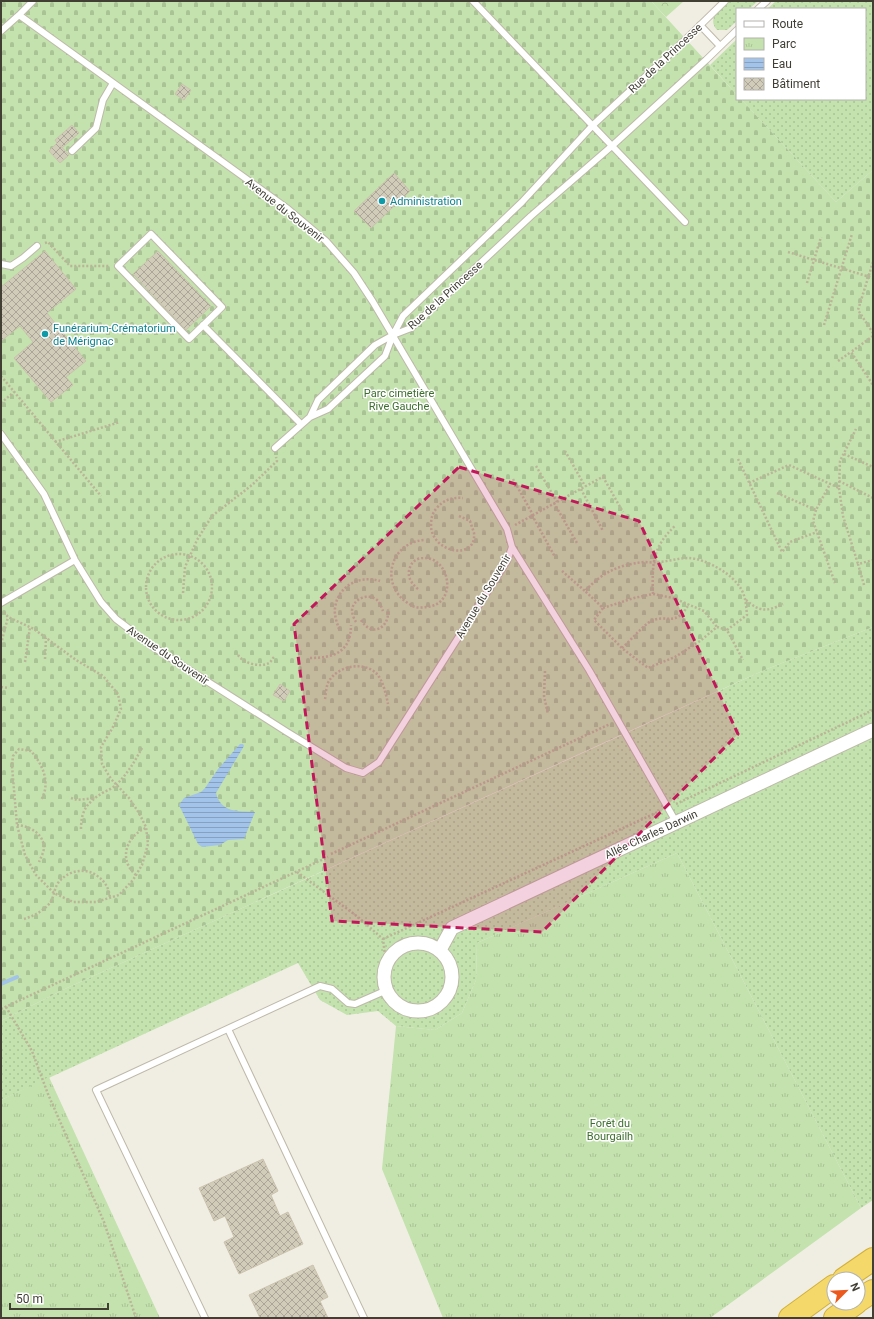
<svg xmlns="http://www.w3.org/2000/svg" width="874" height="1319" font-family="Roboto,sans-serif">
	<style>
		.grass { fill: url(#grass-dots) }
		.forest { fill: url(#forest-crowns) }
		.cemetery { fill: url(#cemetery-stones) }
		.park { fill: url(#park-tufts) }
		.water { fill: url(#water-rules) }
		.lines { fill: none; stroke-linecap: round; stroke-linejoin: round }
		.stream { stroke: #a2c3ea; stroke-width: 4 }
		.building { fill: url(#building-cross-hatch); stroke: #cbc3ad }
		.lane-casing { stroke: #beb9a9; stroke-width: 8 }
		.street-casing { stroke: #beb9a9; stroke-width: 15 }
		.highway-casing { stroke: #d2af3b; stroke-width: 24 }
		.path { stroke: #bbb498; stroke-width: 2.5; stroke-dasharray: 2 2; stroke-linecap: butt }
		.lane { stroke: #fff; stroke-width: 6 }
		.street { stroke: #fff; stroke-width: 13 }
		.highway { stroke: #f4d96a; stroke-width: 22 }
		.marked { fill: #c2185b; fill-opacity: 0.2; stroke: #c2185b; stroke-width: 3; stroke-dasharray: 8 5; stroke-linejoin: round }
		.culture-dot { fill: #0f9aa8; stroke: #fff; stroke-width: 1.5 }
		.labels { text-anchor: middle; stroke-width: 3; stroke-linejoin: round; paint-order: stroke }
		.street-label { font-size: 11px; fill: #413e34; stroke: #fff }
		.culture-label { font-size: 11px; fill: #0d838f; stroke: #fff; text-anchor: start }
		.park-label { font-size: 11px; fill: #3c6e2c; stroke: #fff }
	</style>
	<defs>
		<pattern id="grass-dots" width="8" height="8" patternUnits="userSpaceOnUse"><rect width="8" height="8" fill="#c3e2ad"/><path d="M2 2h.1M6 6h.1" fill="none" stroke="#a9c395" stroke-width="1.8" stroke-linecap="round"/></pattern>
		<pattern id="forest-crowns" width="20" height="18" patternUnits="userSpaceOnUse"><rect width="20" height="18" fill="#c3e2ad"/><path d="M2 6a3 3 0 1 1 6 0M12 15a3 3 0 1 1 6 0" fill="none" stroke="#a9c395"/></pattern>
		<pattern id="cemetery-stones" width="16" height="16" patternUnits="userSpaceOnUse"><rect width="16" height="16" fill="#c3e2ad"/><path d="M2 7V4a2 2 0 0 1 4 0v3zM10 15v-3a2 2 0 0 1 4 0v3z" fill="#a9c395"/></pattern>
		<pattern id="park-tufts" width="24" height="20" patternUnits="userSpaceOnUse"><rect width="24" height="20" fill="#c3e2ad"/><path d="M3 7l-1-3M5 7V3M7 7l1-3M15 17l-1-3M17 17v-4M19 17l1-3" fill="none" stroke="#a9c395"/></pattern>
		<pattern id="water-rules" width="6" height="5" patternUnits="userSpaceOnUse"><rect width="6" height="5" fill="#a2c3ea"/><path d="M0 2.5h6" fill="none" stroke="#86a0be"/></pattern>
		<pattern id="building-cross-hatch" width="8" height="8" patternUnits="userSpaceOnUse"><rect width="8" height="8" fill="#d1cbb9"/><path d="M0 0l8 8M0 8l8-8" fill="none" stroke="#aba697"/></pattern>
	</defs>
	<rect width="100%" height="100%" fill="#f0eee3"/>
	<!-- grass -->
	<path class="grass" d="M730,1H758L749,9H737V21L727,30H717C706,17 721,10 730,1Z
		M776,1H873V170L836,202L741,99H865V9H767Z
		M737,39V95L710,65Z
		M873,627V1200L861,1208L677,853L477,943L476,980L462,1013L435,1030L396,1026L378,1011L347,1015L320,1000L298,963L1,1100V1021L67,988L767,669Z"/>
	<!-- forest -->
	<path class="forest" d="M651,1H684L666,17Z"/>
	<!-- cemetery -->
	<path class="cemetery" d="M1,1H651L737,95V99H741L836,202L873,170V627L767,669L625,733L67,988L1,1021Z"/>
	<!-- park -->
	<path class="park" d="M677,853L861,1208L710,1318H443L382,1169L396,1026L435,1030L462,1013L476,980L477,943Z
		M49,1077L160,1318H1V1100Z"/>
	<!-- water -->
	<path class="water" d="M240,744H243L244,746L216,793C221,813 238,811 255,812L244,839L228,840L220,845L202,847L198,844L179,805L184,798L201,792L205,788L218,769Z"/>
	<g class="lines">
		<!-- stream -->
		<path class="stream" d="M1,984L17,977"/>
	</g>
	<!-- building -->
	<path class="building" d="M182,84L191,90L184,100L175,94Z
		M72,125L79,133L62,148L60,145L69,155L60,163L49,151L57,143L55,140Z
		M394,173L410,191L371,228L354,211Z
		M45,251L76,289L47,313L86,361L66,377L73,385L51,402L14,358L33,342L20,326L1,341V287Z
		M158,251L211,306L186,330L133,274Z
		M280,684L290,691L284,701L273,695Z
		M263,1159L278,1191L271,1195L280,1216L288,1212L303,1244L239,1274L224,1242L234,1237L225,1216L214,1221L199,1188Z
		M313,1265L328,1297L320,1301L328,1318H260L249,1295Z"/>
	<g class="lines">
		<!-- lane casing -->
		<g class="lane-casing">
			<path id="lane" d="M473,1L685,222
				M725,1L686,39L593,125L522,202L403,316L393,335L411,328L531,216L613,145L706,60L737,30
				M758,9L767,1
				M19,15L33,1
				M700,25L720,46
				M1,31L19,15L288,209L326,241L354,273L373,302L507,529L512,547L507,561L379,762L363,773L346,768L287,732L153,647L116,619L101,602L75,560L44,494L1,434
				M72,151L96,128L103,100L113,83
				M151,234L222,307L189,339L118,266Z
				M1,264L11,266L23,258L37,246
				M203,325L301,424
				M275,448L310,417L328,409L385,356L393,335L375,345L318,400L310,417
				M512,547L589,670L676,822
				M1,603L75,560
				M228,1029L364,1318
				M205,1318L96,1090L320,986L332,989L348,1003L355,1004L387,990"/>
		</g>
		<!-- street casing -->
		<g class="street-casing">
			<path id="street" d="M384 977a34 34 0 1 1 68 0a34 34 0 1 1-68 0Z
				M440,950L452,928L873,730"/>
		</g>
		<!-- highway casing -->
		<g class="highway-casing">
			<path id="highway" d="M844,1279L873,1259
				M858,1301L873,1291
				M790,1318L834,1286
				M835,1318L856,1303"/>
		</g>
		<!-- path -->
		<path class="path" d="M45,243L48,242L70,266H110
			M788,252L873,278
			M873,262L858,310L873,333
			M807,283L821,237
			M824,325L852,234
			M873,336L851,352L873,385
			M838,361L851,352
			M1,376L101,496
			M1,403L14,392
			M55,442L120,422
			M565,451L585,486
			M844,454L873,467
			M738,459L782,552L790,542L817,532
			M536,466L557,502
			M603,477L623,512
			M513,479L533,515
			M839,481L873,498
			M749,483L789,465L839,488L840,461L856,429
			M839,488L843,516L858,564
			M581,489L603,531
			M777,493L816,510L830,484
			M554,503L577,543
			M816,510L813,521L835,583
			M532,515L555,557
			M459,516L470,521C471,525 473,529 474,533C477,561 432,553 431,526C431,519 432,514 436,509C443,500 452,497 463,498
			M515,525L606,475
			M146 587a33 33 0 1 1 66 0a33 33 0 1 1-66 0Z
			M562,571L585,591
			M864,585L858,564L873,560
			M418,589C410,582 406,575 411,565C413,561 418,558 423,558C450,556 459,605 426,607C421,608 415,608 411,605C379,588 388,543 424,540
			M183,593L185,567L197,540L212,516L252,485L277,461L276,457
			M653,594C652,564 652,547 676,525
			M746,600C760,612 766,612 783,604
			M603,608L634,598L653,594L673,598L704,611L717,627
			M4,612L8,617L34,629L76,660L103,676L118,694L121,709L113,727L101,747L102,764L111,779L129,798L139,813L146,827L148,844L142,865L133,880L119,895L96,902H73L54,893L36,875L25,855L17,825L12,766L13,756L19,749L31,751C43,765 51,783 41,800
			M361,620C372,638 390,628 388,609
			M356,622C354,619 352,614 352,610C353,600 365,594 374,598C379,600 381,606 383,611
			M339,629C337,623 334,615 335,608C338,585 360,575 380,581
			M727,630L747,615C746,606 746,597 741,589C733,574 706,559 689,558C678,558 667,562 656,562C652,563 648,562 644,562C618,565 603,572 585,591L603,608L594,620L623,649L648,668L675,657L700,641L717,627L727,630L743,660
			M1,644L8,617
			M622,648C631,640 639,630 648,623C666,611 674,630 689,604
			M238,655C243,663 260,668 269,663C271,662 272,659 274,657
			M310,658C334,658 351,652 351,625
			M45,659L46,638
			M25,662L30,627
			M545,671L544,696L548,714
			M1,687L9,688
			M325,699C326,693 326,686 329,681C338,666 363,661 376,673C383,680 386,694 388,704
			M71,798L77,800L95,798
			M676,804L873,710
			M17,825C29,826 43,833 44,847C44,852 41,857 39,862
			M81,829C81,809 88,802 104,792C109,790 114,787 117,784C128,773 135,761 142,748
			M331,854L610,724
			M297,872L358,917L383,939L386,963
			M136,875C118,860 126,836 146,828
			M24,919C34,916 43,911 50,903C54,897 54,889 58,883C67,871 84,867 96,875C105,881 109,888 110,898
			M383,939L660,811
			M6,1007L32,1051L48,1094L104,1222L136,1318
			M1,1009L328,857"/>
		<!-- lane -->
		<use href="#lane" class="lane"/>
		<!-- street -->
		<use href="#street" class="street"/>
		<!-- highway -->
		<use href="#highway" class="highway"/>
	</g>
	<!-- marked area -->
	<path class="marked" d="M459,467L639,521L738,734L542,932L332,921L294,624Z"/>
	<!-- markers -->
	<g class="culture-dot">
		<circle cx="382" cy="201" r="4"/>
		<circle cx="45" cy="334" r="4"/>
	</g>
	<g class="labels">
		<!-- street labels -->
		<g class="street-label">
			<text transform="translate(665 58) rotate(-43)" y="4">Rue de la Princesse</text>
			<text transform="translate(285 210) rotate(38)" y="4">Avenue du Souvenir</text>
			<text transform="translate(445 295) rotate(-42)" y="4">Rue de la Princesse</text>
			<text transform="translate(483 596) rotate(-59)" y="4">Avenue du Souvenir</text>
			<text transform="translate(168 655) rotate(34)" y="4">Avenue du Souvenir</text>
			<text transform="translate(651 834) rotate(-25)" y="4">Allée Charles Darwin</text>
		</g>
		<!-- culture labels -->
		<g class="culture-label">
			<text x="390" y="205">Administration</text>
			<text x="53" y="332">Funérarium-Crématorium<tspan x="53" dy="13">de Mérignac</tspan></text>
		</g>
		<!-- park labels -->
		<g class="park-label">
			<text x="399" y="397">Parc cimetière<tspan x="399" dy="13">Rive Gauche</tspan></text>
			<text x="610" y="1127">Forêt du<tspan x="610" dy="13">Bourgailh</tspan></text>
		</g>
	</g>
	<!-- border -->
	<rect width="874" height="1319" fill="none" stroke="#413e34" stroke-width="4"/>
	<!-- legend -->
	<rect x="736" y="8" width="130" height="92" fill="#ffffff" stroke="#b3b2ae"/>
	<rect x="744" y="21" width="20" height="6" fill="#ffffff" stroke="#b3b2ae"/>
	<text x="772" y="28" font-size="12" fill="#413e34">Route</text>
	<rect x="744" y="38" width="20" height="12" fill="url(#park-tufts)" stroke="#b3b2ae"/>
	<text x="772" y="48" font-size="12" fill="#413e34">Parc</text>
	<rect x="744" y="58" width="20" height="12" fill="url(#water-rules)" stroke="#b3b2ae"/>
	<text x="772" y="68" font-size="12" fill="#413e34">Eau</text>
	<rect x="744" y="78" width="20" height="12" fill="url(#building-cross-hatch)" stroke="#b3b2ae"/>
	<text x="772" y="88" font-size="12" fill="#413e34">Bâtiment</text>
	<!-- north arrow -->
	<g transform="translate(846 1291) rotate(66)"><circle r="19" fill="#ffffff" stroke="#b3b2ae"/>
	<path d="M0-3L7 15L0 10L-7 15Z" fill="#ec591e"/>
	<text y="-6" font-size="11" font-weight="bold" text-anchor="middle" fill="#413e34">N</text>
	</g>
	<!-- scale -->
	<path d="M10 1303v6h98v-6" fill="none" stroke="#413e34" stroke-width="2"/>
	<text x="16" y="1303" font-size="12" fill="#413e34" stroke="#ffffff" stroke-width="3" paint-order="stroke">50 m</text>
</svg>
